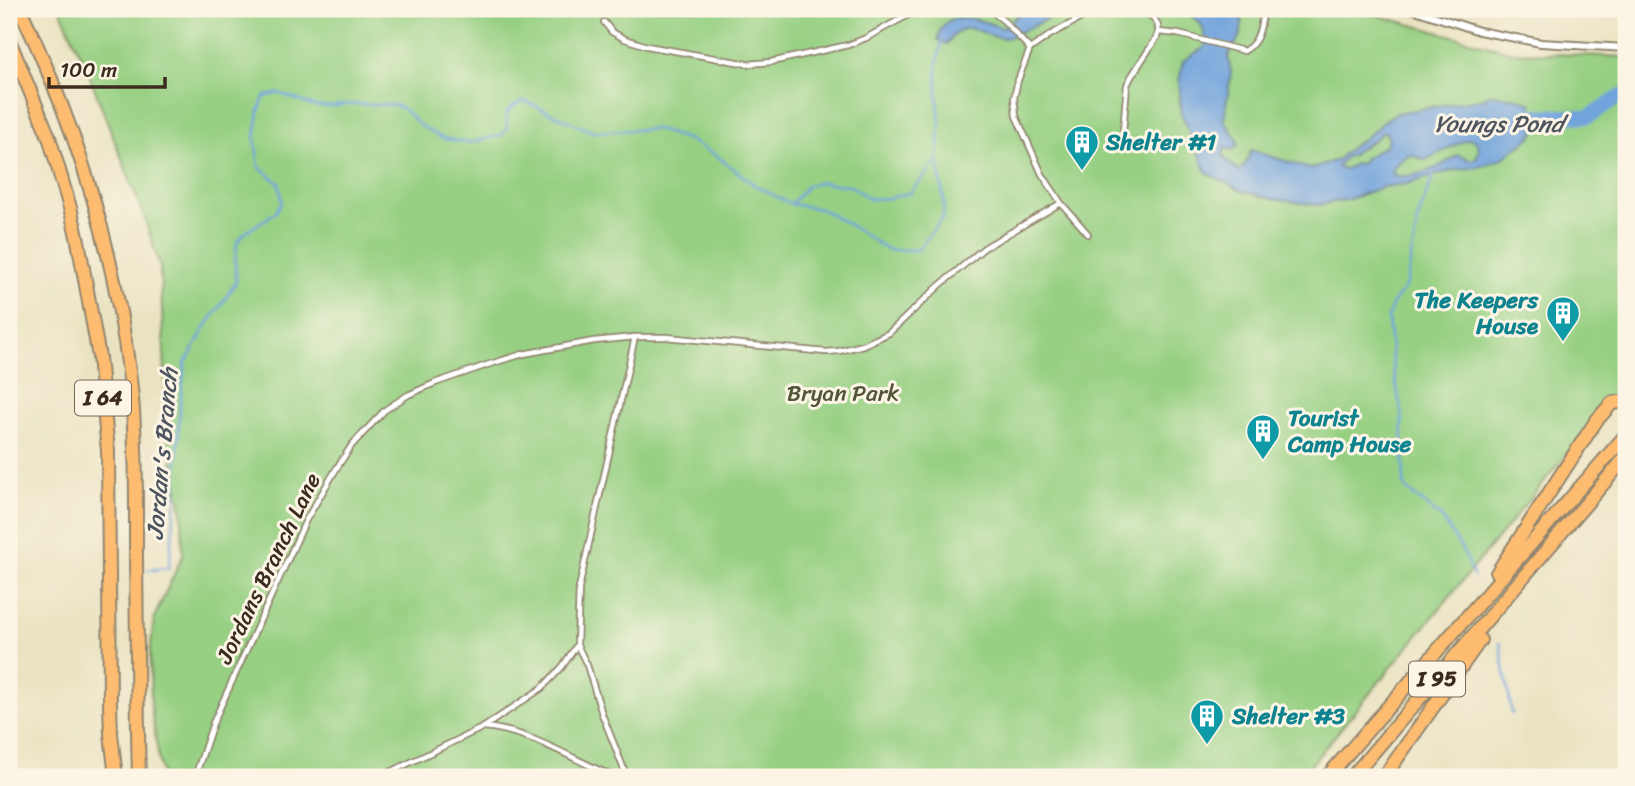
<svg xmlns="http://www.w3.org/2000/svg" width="1635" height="786" font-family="Sriracha,sans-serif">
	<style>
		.green { fill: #97d083; stroke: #697d50; stroke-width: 2 }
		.water { fill: #71a3dc; stroke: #56667d; stroke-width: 2; fill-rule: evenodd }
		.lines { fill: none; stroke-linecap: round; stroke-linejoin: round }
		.stream { stroke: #71a3dc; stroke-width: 2.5 }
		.river { stroke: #71a3dc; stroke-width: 14 }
		.pedestrian-casing { stroke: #928670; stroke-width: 8 }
		.minor-casing { stroke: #928670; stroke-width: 10 }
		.motorway-casing { stroke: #928670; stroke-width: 16 }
		.pedestrian { stroke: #fff; stroke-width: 4.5 }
		.minor { stroke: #fff; stroke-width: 6 }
		.motorway { stroke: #febc70; stroke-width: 12 }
		.labels { text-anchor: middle; stroke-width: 6; stroke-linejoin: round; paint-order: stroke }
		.shield { fill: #fcf5e5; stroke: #75675a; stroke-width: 2 }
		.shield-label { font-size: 21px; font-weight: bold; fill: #3b2a1e }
		.culture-label { font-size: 23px; font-weight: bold; fill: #0d838f; stroke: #fcf5e5; text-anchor: start }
		.park-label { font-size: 23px; fill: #525437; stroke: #fcf5e5 }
		.street-label { font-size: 23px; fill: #3b2a1e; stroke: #fcf5e5 }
		.water-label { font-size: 24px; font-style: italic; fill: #4e5460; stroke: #fcf5e5 }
	</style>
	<rect width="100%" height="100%" fill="#fcf5e5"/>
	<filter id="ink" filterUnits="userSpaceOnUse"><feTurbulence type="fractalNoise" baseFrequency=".0143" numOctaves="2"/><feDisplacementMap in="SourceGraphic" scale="14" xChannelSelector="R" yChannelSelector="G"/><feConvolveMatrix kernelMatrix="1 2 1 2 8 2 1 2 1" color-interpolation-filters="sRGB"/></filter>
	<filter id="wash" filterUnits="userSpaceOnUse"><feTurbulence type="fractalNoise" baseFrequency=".00686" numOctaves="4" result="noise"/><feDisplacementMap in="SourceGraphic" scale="28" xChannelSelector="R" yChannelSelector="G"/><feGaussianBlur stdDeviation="1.57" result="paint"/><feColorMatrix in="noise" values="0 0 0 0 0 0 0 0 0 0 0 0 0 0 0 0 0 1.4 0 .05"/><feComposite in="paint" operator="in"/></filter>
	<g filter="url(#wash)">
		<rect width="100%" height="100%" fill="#eae3c2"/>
		<!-- green -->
		<path class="green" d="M60,9H1354L1512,52L1626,57V382L1301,777H163L159,761L151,707L150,653L154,618L183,555L182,512L168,438L160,266L143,214L90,77Z"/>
		<!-- water -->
		<path class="water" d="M1025,9H1064C1050,18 1035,25 1020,32C1015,34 1010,38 1005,38C981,39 968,12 947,44L938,40C943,4 982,21 1003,28Z
			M1182,9H1241C1244,32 1240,37 1228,56L1231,72L1224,120L1237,139L1238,146L1232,150L1225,148L1223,155L1229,162L1239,171L1247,161L1251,150L1310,169C1319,167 1328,162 1338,160C1349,146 1357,145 1370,134C1379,126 1386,118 1397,113L1486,98L1487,94L1518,98L1531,103L1535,131L1532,136L1503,158L1479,167L1454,170L1406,184L1382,187L1350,199L1318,205L1272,199L1242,191L1207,173L1181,113L1179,81L1183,61L1205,47C1206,24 1200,22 1182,9ZM1382,132H1386L1388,139L1386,145L1364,159L1363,163L1355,164L1345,169L1337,166L1346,157L1353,155V153L1378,137ZM1468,139L1474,140L1478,144L1479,152L1475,159L1471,160L1457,155C1443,167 1410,181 1392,174C1393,164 1402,160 1410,154L1425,160Z"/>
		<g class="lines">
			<!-- stream -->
			<path class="stream" d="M1433,176L1418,218L1407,281L1404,289L1392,305L1388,318L1393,368L1402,415L1404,483L1406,489L1442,518L1464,553L1474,577
				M791,204L807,186L820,182L851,186L870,199L890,198L910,193L937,161
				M148,570L169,568L175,508L180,404L185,364L206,326L224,301L236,281L235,262L237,242L246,232L276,212L282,201L279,183L259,167L255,138L259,111L264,97L279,93L313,106L329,107L348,104L395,105L406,111L419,125L442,138L468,143L502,135L507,129L506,113L515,105L524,101L593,132L655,129L687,139L717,156L756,186L791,204L821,209L843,221L888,250H918L943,217L944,202L938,160L940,122L937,93V64L942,42
				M1500,643L1512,714"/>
			<!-- river -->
			<path class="river" d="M1533,115L1588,117L1626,93"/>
		</g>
	</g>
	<g filter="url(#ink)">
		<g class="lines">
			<!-- pedestrian casing -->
			<g class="pedestrian-casing">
				<path id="pedestrian" d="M989,9L1005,22L1030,49
					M604,22L612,32L625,39L647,46L748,64L771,62L848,45L866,38L919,9
					M1159,32L1178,34L1244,51C1261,41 1260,26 1264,9
					M1123,131L1127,85L1131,77L1157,37C1162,21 1151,14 1137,9
					M1088,234L1061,203L1042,174L1016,116L1014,98L1018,80L1030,49L1050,35L1094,11L1102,9
					M577,645L587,665L602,714L627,777
					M484,727L542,688L562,667L577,645L579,588L635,337
					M195,777L213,723L306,520L338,466L352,445L385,410L408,395L435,383L490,364L523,354L594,341L635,337H666L826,352L839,351L863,345L889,333L939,286L984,248L1061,203
					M380,777L484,727C531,731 573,760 615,777"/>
			</g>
			<!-- minor casing -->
			<g class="minor-casing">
				<path id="minor" d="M1412,9L1479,31L1541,43L1626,48
					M1625,48V9"/>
			</g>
			<!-- motorway casing -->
			<g class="motorway-casing">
				<path id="motorway" d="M20,9C76,126 115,250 130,379C137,439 136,499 136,559C137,632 137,705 139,777
					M9,40L49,137L71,211L78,241L99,357L108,451L110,704L111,734L116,777
					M1497,573L1596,421L1612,403L1626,401
					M1327,777L1626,435
					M1352,777L1626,457
					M1384,777L1480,640"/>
			</g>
			<!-- pedestrian -->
			<use href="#pedestrian" class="pedestrian"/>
			<!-- minor -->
			<use href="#minor" class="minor"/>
			<!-- motorway -->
			<use href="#motorway" class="motorway"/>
		</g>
	</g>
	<!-- icons -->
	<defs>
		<g id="building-pin" transform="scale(1.75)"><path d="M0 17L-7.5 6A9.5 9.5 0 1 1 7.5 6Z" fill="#0f9aa8" stroke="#fcf5e5"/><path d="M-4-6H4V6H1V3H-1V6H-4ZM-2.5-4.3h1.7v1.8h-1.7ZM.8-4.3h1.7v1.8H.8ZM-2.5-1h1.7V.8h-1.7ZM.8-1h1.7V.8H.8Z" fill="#fff"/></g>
	</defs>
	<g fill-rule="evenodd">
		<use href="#building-pin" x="1082" y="142"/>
		<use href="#building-pin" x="1563" y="313"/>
		<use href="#building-pin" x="1263" y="431"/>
		<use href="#building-pin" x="1207" y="716"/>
	</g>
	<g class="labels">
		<!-- shield labels -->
		<g class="shield">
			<rect x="75" y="380.5" width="56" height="35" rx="5"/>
			<rect x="1409" y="661.5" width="56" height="35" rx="5"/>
		</g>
		<g class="shield-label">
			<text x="103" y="405">I 64</text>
			<text x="1437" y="686">I 95</text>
		</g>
		<!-- culture labels -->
		<g class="culture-label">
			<text x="1106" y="150">Shelter #1</text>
			<text x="1538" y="308" text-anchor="end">The Keepers<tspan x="1538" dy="26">House</tspan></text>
			<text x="1288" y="426">Tourist<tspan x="1288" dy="26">Camp House</tspan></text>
			<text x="1232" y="724">Shelter #3</text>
		</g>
		<!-- park labels -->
		<g class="park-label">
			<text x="843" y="401">Bryan Park</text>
		</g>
		<!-- street labels -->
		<g class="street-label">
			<text transform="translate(268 568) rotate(-64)" y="8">Jordans Branch Lane</text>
		</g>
		<!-- water labels -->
		<g class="water-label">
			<text x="1499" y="132">Youngs Pond</text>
			<text transform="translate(162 454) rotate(-85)" y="8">Jordan's Branch</text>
		</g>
	</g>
	<!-- margin -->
	<rect width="1635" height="786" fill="none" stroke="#fcf5e5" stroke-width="35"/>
	<!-- scale -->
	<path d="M49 77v10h116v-10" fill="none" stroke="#3b2a1e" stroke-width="3.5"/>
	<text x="60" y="77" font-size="21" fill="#3b2a1e" stroke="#fcf5e5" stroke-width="5" paint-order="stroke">100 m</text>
</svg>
